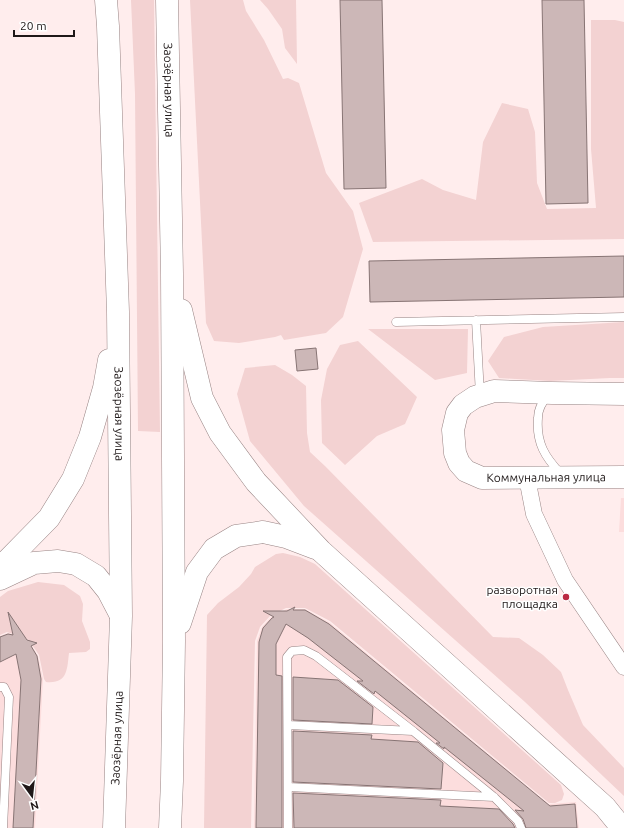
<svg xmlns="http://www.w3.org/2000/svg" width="624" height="828" font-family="Ubuntu,sans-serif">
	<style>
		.built { fill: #fcdddd }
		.green { fill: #f3d2d2 }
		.building { fill: #ccb7b7; stroke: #877474 }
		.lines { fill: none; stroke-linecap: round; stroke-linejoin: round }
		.lane-casing { stroke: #988484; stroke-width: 9 }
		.street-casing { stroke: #988484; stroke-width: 17 }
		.secondary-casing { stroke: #988484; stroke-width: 23 }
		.lane { stroke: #fff; stroke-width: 8 }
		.street { stroke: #fff; stroke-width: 16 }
		.secondary { stroke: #fff; stroke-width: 22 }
		.poi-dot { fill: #ba2942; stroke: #fff; stroke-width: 1.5 }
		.labels { text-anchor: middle; stroke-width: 3; stroke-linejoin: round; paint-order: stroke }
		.street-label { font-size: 12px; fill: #1f1818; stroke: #fff }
		.poi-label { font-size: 12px; fill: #1f1818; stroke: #fff; text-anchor: end }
	</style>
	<rect width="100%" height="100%" fill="#ffeded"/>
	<!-- built -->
	<path class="built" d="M621,498H624V532H619Z
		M287,609H305L330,623L549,804L576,802L579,828H254L257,641L262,627L271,617Z
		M8,633L28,639L38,656L43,679L35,828H0V636Z"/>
	<!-- green -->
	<path class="green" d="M131,0H154L160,432L138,431L135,94Z
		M190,0H243L246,11L264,40L283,79L288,78L299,83L326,173L353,211L363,249L343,317L326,333L284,340L281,335L275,337L239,343L214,341L206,323Z
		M260,0H296L297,64L285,48L282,29L268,9Z
		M591,20H615L624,22V239L373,242L359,203L422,179L443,190L476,200L483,142L502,103L528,109L535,132L537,183L547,209L596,208L591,149Z
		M624,322V378H610L550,381L499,378L488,361L504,337L543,327Z
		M368,329H468L467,373L435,380Z
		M358,341L417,397L405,424L377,436L345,465L322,443L321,400L327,369L340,345Z
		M275,365L292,375L306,386L307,433L310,452L325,466L493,637L519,638L543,655L561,672L568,690L583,725L624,768V796L525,702L304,506L250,441L237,394L245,368Z
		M283,553L300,557L315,564L561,785L564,794L562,800L555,803H549L330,621L305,608H286L270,616L260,627L255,641L251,828H204L207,615L218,603L239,587L251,574L255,567L276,554Z
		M38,582L64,585L80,596L83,604L82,621L90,642V649L86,652L69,653C67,669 68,684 46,682L44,679L39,655L28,639L7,632L0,635V597L8,591Z"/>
	<!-- building -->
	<path class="building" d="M340,0H382L386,188L344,189Z
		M542,0H584L588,203L546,204Z
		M624,256V297L370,302L369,261Z
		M316,348L318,369L297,371L295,350Z
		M295,607L293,610H305L329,624L550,806L575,804L577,828H526L523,819L515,810L524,811L444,747V749L436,743H440L375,691L374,694L357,681H363L308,638L286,624L276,644V675L282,676V828H256L259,642L263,628L272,618L274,617L263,611H287Z
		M8,612L27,640L37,643L31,646L37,656L41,679L33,828H13L21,680L16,654L0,662V637L8,634L13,635Z
		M293,677L338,680L373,707L372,724L293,720Z
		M293,731L372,735L371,739L418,742L443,763L441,789L293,782Z
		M293,793L441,800L440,806L499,809L513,824L515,828H294Z"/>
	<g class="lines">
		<!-- lane casing -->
		<g class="lane-casing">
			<path id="lane" d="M476,320L480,395
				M396,322L624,317
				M548,396C542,402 538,410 538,418C536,443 545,457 561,474
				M0,687H4L9,697L3,828
				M288,725L413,731
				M288,787L494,797
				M288,828L287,657L292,651L304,650L316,656L413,731L494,797L518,821L521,828"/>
		</g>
		<!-- street casing -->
		<g class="street-casing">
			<path id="street" d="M527,478L534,514L565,580L624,667"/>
		</g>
		<!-- secondary casing -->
		<g class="secondary-casing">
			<g id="secondary">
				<path id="s1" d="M106,0L108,26L118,312L121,616L114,828"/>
				<path id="s2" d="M167,0L172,274L174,641L172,781L170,828"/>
				<path d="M181,310L202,398L220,433L256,482L321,551L605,807L622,828"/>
				<path id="s3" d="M624,394L552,393L494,391L475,397L463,405L457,413L453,430L455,453L459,463L466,471L482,478L624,477"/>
				<path d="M0,568L49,518L73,479L90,437L104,388L109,360"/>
				<path d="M0,579L34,563L58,561L76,564L96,576L108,591L120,614"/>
				<path d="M180,623L197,572L214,549L236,536L263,532L286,537L315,548"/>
			</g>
		</g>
		<!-- lane -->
		<use href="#lane" class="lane"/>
		<!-- street -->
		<use href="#street" class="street"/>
		<!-- secondary -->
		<use href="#secondary" class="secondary"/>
	</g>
	<!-- markers -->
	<circle class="poi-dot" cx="566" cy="597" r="4"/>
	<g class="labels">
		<!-- street labels -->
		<g class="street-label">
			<text dy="4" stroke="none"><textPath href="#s2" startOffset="90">Заозёрная улица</textPath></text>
			<text dy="4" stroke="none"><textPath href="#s1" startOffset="414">Заозёрная улица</textPath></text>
			<text dy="4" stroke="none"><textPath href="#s3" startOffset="318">Коммунальная улица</textPath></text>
			<text transform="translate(117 738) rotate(-88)" y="4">Заозёрная улица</text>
		</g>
		<!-- poi labels -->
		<g class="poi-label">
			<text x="558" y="594">разворотная<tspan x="558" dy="14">площадка</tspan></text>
		</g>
	</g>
	<!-- north arrow -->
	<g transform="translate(32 796) rotate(165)" stroke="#ffffff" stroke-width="3" paint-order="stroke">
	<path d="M0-3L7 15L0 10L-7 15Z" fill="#1f1818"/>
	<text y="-6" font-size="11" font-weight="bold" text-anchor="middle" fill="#1f1818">N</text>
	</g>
	<!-- scale -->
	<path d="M14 30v6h60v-6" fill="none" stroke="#1f1818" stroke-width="2"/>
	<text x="20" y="30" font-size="12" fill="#1f1818" stroke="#ffffff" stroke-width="3" paint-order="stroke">20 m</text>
</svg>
